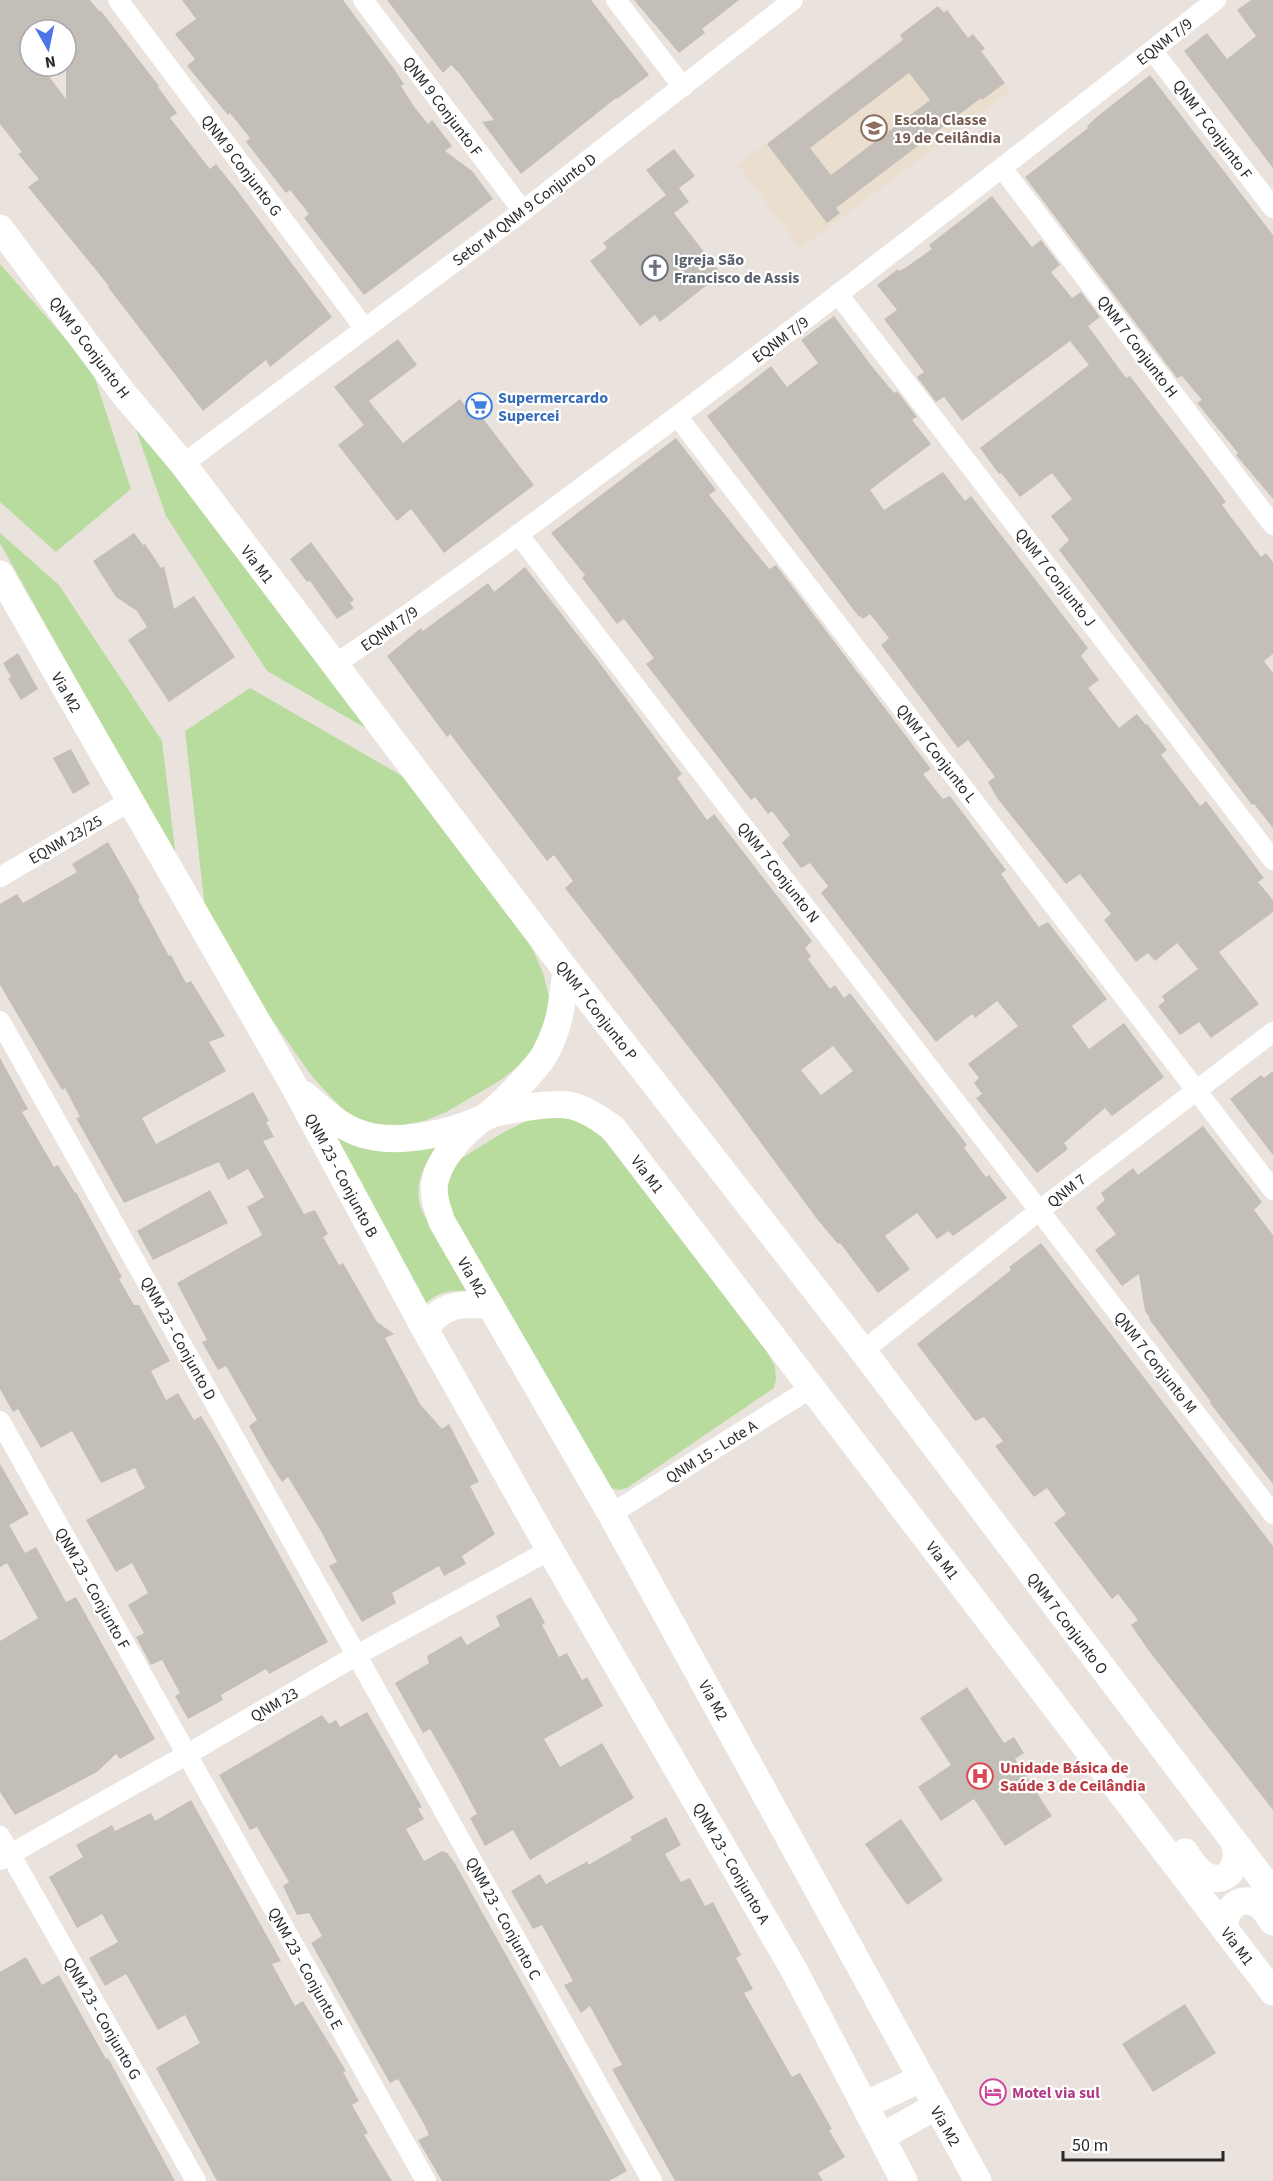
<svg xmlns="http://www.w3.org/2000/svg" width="1273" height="2181" font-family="'Source Sans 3',sans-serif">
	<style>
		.education { fill: #eadfce }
		.green { fill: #b8db9e }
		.building { fill: #c3beb8; fill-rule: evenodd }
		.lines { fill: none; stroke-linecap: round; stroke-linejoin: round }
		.minor { stroke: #fff; stroke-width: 20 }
		.secondary { stroke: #fff; stroke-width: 27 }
		.labels { text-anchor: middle; stroke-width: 4.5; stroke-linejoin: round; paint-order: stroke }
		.street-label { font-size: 16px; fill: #292929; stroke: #fff }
		.education-label { font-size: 16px; font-weight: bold; fill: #785e54; stroke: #fff; text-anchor: start }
		.worship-label { font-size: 16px; font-weight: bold; fill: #5b616d; stroke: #fff; text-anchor: start }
		.shop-label { font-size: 16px; font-weight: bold; fill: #366cbe; stroke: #fff; text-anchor: start }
		.health-label { font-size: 16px; font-weight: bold; fill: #be3a42; stroke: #fff; text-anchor: start }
		.hotel-label { font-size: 16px; font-weight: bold; fill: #b23c85; stroke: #fff; text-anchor: start }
	</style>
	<rect width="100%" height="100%" fill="#eae3dd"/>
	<!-- education -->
	<path class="education" d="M943,6L1011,91L800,248L738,165Z"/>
	<!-- green -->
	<path class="green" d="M0,264L92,369L131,489L56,552L0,502Z
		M133,421L369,730L267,671L166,516Z
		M0,533L59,585L162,741L176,858L0,543Z
		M250,688L404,777L529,941L543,973L549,997L548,1013L532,1050L518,1066L501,1080L446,1112L424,1121L401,1125L374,1124L359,1120L346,1112L328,1094L311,1075L256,997L205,909L185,731Z
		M550,1116C574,1119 589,1123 606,1142L764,1347L775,1366L776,1379L774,1388L627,1488L618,1490L611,1488L449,1213L446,1190L455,1165L462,1158L504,1132L531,1119Z
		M330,1131L438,1143C424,1165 412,1185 422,1211L467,1291C450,1290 439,1292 426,1303Z"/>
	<!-- building -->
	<path class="building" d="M0,0H90L99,11H101L159,86L158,87L177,113L170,118L210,169L216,164L236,189L332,317L270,367L266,360L203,411L108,287L109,286L28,187L39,179L18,154L22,152L0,124ZM30,30H66V99L41,66H30Z
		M182,0H343L394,69L404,84L401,86L415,108L428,124L432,120L452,146L445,151L472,171L493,199L364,295L304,218L309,214L290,190L286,193L246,142L250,138L230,113L228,115L187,66L195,59L175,34L196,19Z
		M387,0H591L649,75L617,99L616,98L521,174L482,122L494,120L459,73L451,65L443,73Z
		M634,0H739L702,29L705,33L679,53Z
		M1251,0H1273V168L1184,51L1207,33L1227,59L1256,36L1237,10Z
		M938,6L944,13L947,10L968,38L973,34L985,49L981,51L1005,83L982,100L981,98L836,208L840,213L827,223L767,144L903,40L900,35ZM909,73L930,100L831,175L810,148Z
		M1150,75L1273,235V499L1236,455L1238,453L1197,403L1202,400L1182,376L1177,378L1025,177L1088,128L1087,126L1098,116Z
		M674,149L695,176L679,188L689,202L674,213L721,274L660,322L655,315L640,326L590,261L607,248L603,243L666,195L646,170Z
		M992,196L1032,247L1041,240L1060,265L1051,272L1072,298L1081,292L1100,317L1088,326L1126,378L1130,376L1207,476L1226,502L1222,505L1261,557L1266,553L1273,562V654L1264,661L1273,673V828L1254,804L1252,805L1059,550L1069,540L1051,516L1072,499L1052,473L1020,497L1001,473L999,474L980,448L1089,365L1070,341L962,421L944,397L936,402L917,377L924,372L884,319L897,310L877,285L898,269L899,271L905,268L932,249L929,245Z
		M834,316L874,369L894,393L897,391L917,417L912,420L931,444L870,490L884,510L943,472L965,501L971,496L1088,648L1081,656L1099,680L1088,688L1119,728L1137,714L1146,725L1147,724L1167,750L1161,755L1178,777L1200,806L1206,801L1264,878L1258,882L1273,900V912L1219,952L1259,1004L1211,1038L1199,1022L1180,1035L1158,1006L1165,1001L1162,996L1198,969L1177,943L1155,961L1148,953L1136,962L1104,920L1111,914L1080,874L1066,884L997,798L988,782L995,777L968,740L958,748L881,645L889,638L870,614L863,619L860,616L859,617L707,416L771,366L787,387L818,363L801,340Z
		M398,339L417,365L369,401L403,443L460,399L466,407L471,403L534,485L444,553L411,509L397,521L338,445L364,425L334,387Z
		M676,438L716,490L709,495L769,569L776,565L931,769L923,774L943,799L950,796L1006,870L1001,874L1030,915L1039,927L1048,922L1107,999L1072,1026L1089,1049L1124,1023L1164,1077L1112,1116L1105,1108L1064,1143L1068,1149L1037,1173L976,1098L982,1094L974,1083L979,1078L968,1064L1018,1026L997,1001L975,1018L972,1014L936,1042L821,893L828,886L810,863L801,868L782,843L790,835L772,811L768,814L755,797L751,800L646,664L654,658L624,619L617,624L582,578L585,575L551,533Z
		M134,533L143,545L145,544L161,568L164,566L174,609L194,596L235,657L169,702L128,640L147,627L137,611L116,597L93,561Z
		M311,542L354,600L350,603L354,608L337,619L310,581L307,582L290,559Z
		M525,567L598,661L682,774L677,778L707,820L714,814L812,941L805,948L811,956L808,959L830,989L835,985L844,998L850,993L967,1145L964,1148L986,1177L989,1175L1007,1198L953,1236L949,1231L937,1239L917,1213L885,1236L910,1269L878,1293L840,1243L838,1244L817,1219L722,1090L565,888L573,881L554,855L547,861L450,734L447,737L387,656L421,628L423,631L488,583L494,592ZM833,1046L853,1071L821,1095L801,1070Z
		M18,653L38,689L21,700L8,678L11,677L3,663Z
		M71,749L90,784L73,794L53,758Z
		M108,842L140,898L138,899L169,956L171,955L186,983L191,981L225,1036L209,1042L226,1071L142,1118L156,1144L253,1092L269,1121L266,1122L274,1137L263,1141L304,1214L315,1210L328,1234L323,1237L339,1265L343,1263L377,1322L394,1334L385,1338L420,1404L442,1429L449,1424L479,1482L470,1486L495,1534L462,1556L466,1564L444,1576L439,1566L392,1593L396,1603L362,1622L329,1566L337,1562L322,1533L288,1477L282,1482L265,1455L249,1426L257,1420L226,1366L218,1370L202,1342L207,1340L177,1283L262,1235L247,1207L264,1197L248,1169L228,1180L219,1162L124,1203L76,1118L80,1117L65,1088L62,1090L0,985V904L17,894L23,903L77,872L72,864Z
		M0,1058L28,1109L22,1112L54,1167L58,1165L75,1193L76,1192L122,1277L119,1279L134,1305H139L170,1361L151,1371L166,1400L178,1393L194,1420L201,1416L218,1444L328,1642L269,1674L266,1669L221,1695L223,1700L188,1719L175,1696L180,1693L162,1660L151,1665L136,1637L144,1633L128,1605L148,1593L132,1563L116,1572L86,1520L145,1488L135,1468L101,1483L72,1431L41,1448L18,1409L13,1412L0,1389Z
		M1273,1071V1155L1230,1099L1261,1075L1264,1078Z
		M1203,1126L1262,1202L1254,1210L1273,1235V1484L1210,1403L1211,1402L1149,1319L1150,1318L1145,1311L1139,1274L1122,1286L1095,1250L1116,1234L1096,1208L1105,1200L1101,1193L1133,1168L1138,1175Z
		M210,1190L228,1223L153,1260L137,1231Z
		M1041,1243L1273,1546V1810L1149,1651L1131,1625L1138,1620L1118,1594L1112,1599L1054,1523L1066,1514L1047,1488L1034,1497L995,1446L1003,1441L984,1417L975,1421L917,1344L1011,1270L1009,1267Z
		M0,1464L29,1514L9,1525L25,1553L36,1547L66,1602L76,1597L155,1739L120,1759L116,1754L97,1772L15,1815L0,1792V1641L38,1618L7,1563L0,1567Z
		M531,1597L545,1623L542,1625L559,1657L567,1653L582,1680L587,1677L603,1706L544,1739L560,1767L602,1743L634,1798L530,1860L513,1830L485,1846L470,1818L477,1814L456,1774L430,1729L423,1733L395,1683L429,1663L427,1656L461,1636L467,1645L500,1626L496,1616Z
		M967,1687L1004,1743L1014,1737L1024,1753L1015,1759L1052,1816L1005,1846L974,1799L941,1821L918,1787L951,1765L920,1718Z
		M367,1712L422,1807L418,1809L424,1819L406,1829L424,1861L442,1851L447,1853L454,1862L627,2171L609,2181H442L418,2140L429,2135L424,2124L398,2079L390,2083L311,1943L322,1936L309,1913L297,1915L283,1886L289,1882L257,1827L250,1830L219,1775L322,1715L329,1724L336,1720L340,1727Z
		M191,1800L281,1961L272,1964L295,2006L303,2001L346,2071L343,2072L359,2101L352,2105L368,2133L364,2135L392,2181H217L156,2068L200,2043L185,2015L158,2030L126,1974L105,1986L89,1958L118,1942L102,1914L77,1928L49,1877L83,1857L76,1845L112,1825L115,1831L151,1813L155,1821Z
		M666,1817L681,1845L665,1854L681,1882L690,1878L705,1906L713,1902L741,1955L736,1958L753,1989L744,1993L792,2077L800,2073L832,2129L829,2130L845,2157L818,2173L823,2181H675L612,2069L622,2065L590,2006L581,2013L564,1985L573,1981L542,1925L533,1929L511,1891L540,1874L546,1884L588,1861V1865L632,1840L630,1837Z
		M901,1819L943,1880L907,1905L865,1844Z
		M26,1957L42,1985L59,1975L106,2059L108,2058L175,2181H0V1972Z
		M1185,2004L1216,2053L1153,2092L1122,2044Z"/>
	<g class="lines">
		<!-- minor -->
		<path class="minor" d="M118,0L365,329
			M363,0L523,211
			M616,0L683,87
			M1152,50L1273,208
			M1002,168L1273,525
			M838,294L1273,860
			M677,416L1273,1190
			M183,464L523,211L793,0
			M518,534L1273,1514
			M334,665C440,594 542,517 644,441C837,297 1027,149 1216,0
			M0,877L130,801
			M0,1021L652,2181
			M863,1351L1040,1210L1273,1032
			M0,1421L426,2181
			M611,1514L811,1388
			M0,1836L196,2181
			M0,1860L186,1755L357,1655L550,1550"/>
		<!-- secondary -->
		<path class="secondary" d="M0,228L123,393L183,464L566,970L863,1351L1273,1893
			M0,574L293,1084L426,1331L550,1550L794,1970L904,2181
			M305,1095C325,1113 346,1133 374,1137C406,1143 452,1132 481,1119C496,1112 537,1068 545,1054C561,1025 562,1002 566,970
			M426,1331C436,1304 465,1302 490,1306
			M1185,1852C1190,1860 1195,1869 1203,1874C1225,1889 1243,1864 1234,1843
			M1226,1931C1222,1913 1237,1893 1257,1904C1264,1907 1268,1916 1273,1922
			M865,2105L920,2079
			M881,2137L935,2107
			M978,2181L611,1514L442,1222C438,1210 432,1195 435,1181C440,1158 463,1133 482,1119C495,1110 551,1103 568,1105C585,1108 600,1119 613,1128L1273,1992"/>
	</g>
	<!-- icons -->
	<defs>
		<g id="school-ring" transform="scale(1.35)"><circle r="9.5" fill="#fff" stroke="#8d6e63" stroke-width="1.5"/><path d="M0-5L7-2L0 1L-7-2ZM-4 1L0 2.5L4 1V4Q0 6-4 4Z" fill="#8d6e63"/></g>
		<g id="church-ring" transform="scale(1.35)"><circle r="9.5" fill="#fff" stroke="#6b7280" stroke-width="1.5"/><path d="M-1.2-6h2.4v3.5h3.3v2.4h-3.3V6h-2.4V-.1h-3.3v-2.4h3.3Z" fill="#6b7280"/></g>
		<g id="supermarket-ring" transform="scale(1.35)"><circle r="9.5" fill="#fff" stroke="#3f7fe0" stroke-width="1.5"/><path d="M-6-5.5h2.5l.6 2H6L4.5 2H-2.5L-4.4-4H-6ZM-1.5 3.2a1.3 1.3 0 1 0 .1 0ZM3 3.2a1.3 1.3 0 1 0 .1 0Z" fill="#3f7fe0"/></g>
		<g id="hospital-ring" transform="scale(1.35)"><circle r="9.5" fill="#fff" stroke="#e0444e" stroke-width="1.5"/><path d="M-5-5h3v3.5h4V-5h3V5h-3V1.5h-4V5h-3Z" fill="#e0444e"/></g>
		<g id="hotel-ring" transform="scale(1.35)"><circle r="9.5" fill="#fff" stroke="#d1479c" stroke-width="1.5"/><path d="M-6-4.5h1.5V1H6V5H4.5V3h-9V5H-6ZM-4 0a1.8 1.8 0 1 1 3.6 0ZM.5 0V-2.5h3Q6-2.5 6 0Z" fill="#d1479c"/></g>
	</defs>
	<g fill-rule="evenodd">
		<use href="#school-ring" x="874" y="128"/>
		<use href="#church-ring" x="655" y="268"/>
		<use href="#supermarket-ring" x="479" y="406"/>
		<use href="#hospital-ring" x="980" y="1776"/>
		<use href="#hotel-ring" x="993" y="2092"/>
	</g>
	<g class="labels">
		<!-- street labels -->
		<g class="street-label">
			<text transform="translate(1164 41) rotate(-38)" y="6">EQNM 7/9</text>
			<text transform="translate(443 106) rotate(53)" y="6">QNM 9 Conjunto F</text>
			<text transform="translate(1213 129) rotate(53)" y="6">QNM 7 Conjunto F</text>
			<text transform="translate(242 165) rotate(53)" y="6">QNM 9 Conjunto G</text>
			<text transform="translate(524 209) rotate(-37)" y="6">Setor M QNM 9 Conjunto D</text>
			<text transform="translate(780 339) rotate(-37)" y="6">EQNM 7/9</text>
			<text transform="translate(1138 346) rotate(53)" y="6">QNM 7 Conjunto H</text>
			<text transform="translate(90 347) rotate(53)" y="6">QNM 9 Conjunto H</text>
			<text transform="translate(258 564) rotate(53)" y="6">Via M1</text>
			<text transform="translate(1056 577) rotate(52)" y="6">QNM 7 Conjunto J</text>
			<text transform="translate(389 628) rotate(-35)" y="6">EQNM 7/9</text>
			<text transform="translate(67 692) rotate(60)" y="6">Via M2</text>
			<text transform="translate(937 753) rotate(52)" y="6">QNM 7 Conjunto L</text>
			<text transform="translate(65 839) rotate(-30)" y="6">EQNM 23/25</text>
			<text transform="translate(779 872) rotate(52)" y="6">QNM 7 Conjunto N</text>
			<text transform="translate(597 1010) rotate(52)" y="6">QNM 7 Conjunto P</text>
			<text transform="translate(648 1174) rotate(53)" y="6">Via M1</text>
			<text transform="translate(342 1175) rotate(62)" y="6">QNM 23 - Conjunto B</text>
			<text transform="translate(1066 1190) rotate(-38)" y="6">QNM 7</text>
			<text transform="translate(473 1277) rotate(60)" y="6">Via M2</text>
			<text transform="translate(179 1338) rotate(61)" y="6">QNM 23 - Conjunto D</text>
			<text transform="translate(1156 1362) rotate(52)" y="6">QNM 7 Conjunto M</text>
			<text transform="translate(711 1451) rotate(-32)" y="6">QNM 15 - Lote A</text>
			<text transform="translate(943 1560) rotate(53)" y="6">Via M1</text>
			<text transform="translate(93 1588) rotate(61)" y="6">QNM 23 - Conjunto F</text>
			<text transform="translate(1068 1623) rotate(53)" y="6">QNM 7 Conjunto O</text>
			<text transform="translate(714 1700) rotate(61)" y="6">Via M2</text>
			<text transform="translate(274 1704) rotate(-30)" y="6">QNM 23</text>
			<text transform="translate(732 1863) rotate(60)" y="6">QNM 23 - Conjunto A</text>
			<text transform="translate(504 1918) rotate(61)" y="6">QNM 23 - Conjunto C</text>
			<text transform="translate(1238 1946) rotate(53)" y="6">Via M1</text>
			<text transform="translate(306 1968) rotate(61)" y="6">QNM 23 - Conjunto E</text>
			<text transform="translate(103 2018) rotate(60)" y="6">QNM 23 - Conjunto G</text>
			<text transform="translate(946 2126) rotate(60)" y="6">Via M2</text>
		</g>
		<!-- education labels -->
		<g class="education-label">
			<text x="894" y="125">Escola Classe<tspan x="894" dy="18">19 de Ceilândia</tspan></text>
		</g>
		<!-- worship labels -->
		<g class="worship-label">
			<text x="674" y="265">Igreja São<tspan x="674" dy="18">Francisco de Assis</tspan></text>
		</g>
		<!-- shop labels -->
		<g class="shop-label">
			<text x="498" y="403">Supermercardo<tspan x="498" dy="18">Supercei</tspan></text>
		</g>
		<!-- health labels -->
		<g class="health-label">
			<text x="1000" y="1773">Unidade Básica de<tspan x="1000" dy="18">Saúde 3 de Ceilândia</tspan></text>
		</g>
		<!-- hotel labels -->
		<g class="hotel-label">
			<text x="1012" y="2098">Motel via sul</text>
		</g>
	</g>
	<!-- north arrow -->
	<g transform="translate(48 48) rotate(171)"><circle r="28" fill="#ffffff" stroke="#a9a9a9" stroke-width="1.5"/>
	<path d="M0-4.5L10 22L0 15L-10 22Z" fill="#4c76e7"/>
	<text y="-9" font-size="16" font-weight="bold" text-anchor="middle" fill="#292929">N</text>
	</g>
	<!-- scale -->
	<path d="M1063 2151v9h160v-9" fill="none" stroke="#292929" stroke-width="3"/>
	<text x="1072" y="2151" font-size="18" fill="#292929" stroke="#ffffff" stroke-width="4.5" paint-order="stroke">50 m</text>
</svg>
